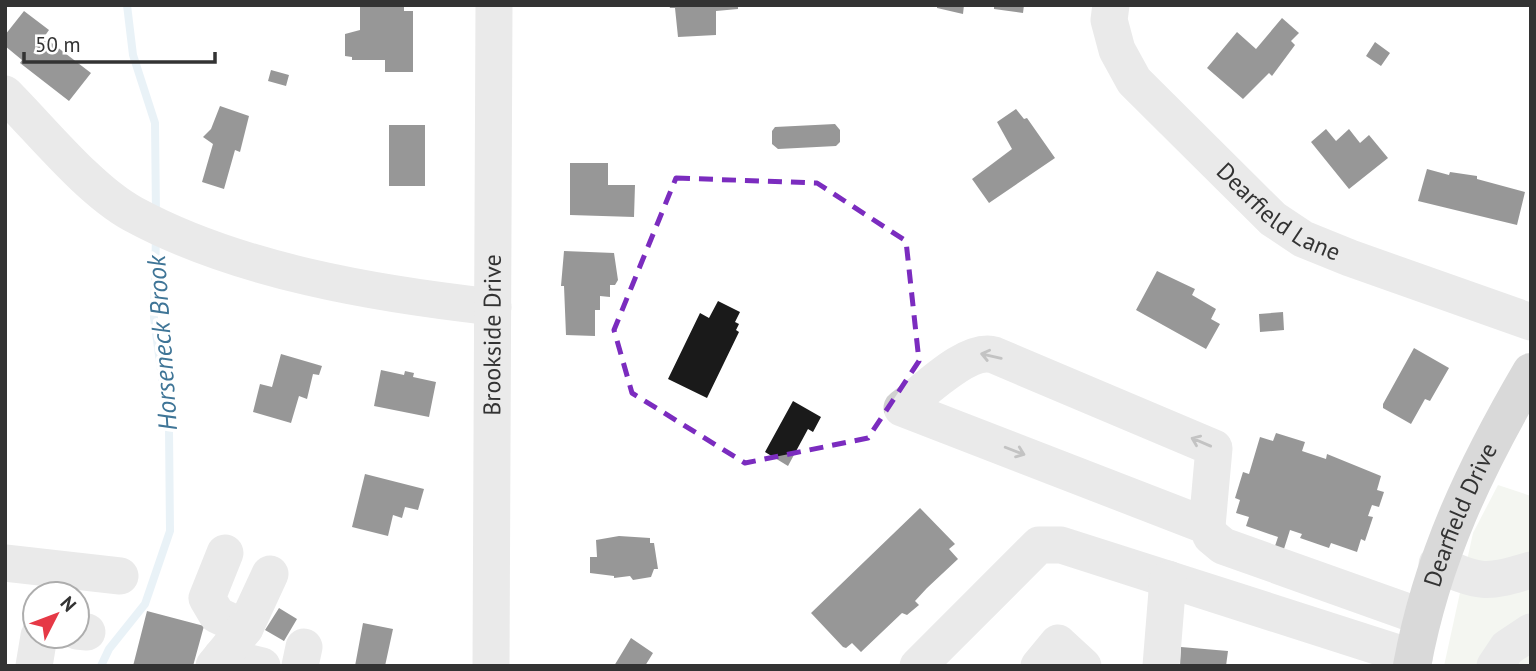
<svg xmlns="http://www.w3.org/2000/svg" width="1536" height="671" font-family="'PT Sans',sans-serif">
	<style>
		.green { fill: #e6ecdf }
		.lines { fill: none; stroke-linecap: round; stroke-linejoin: round }
		.stream { stroke: #cfe2ee; stroke-width: 8 }
		.building { fill: #1a1a1a }
		.minor { stroke: #d0d0d0; stroke-width: 37 }
		.major { stroke: #ababab; stroke-width: 38 }
		.oneway { stroke: #7a7a7a }
		.marked { fill: none; stroke: #7b2cbf; stroke-width: 5; stroke-dasharray: 14 9; stroke-linejoin: round }
		.labels { text-anchor: middle; stroke-width: 7; stroke-linejoin: round; paint-order: stroke }
		.street-label { font-size: 24px; fill: #333; stroke: #fff }
		.water-label { font-size: 26px; font-style: italic; fill: #3f7597; stroke: #fff }
	</style>
	<rect width="100%" height="100%" fill="#fff"/>
	<!-- green -->
	<path class="green" d="M1498,485L1531,496V666H1444L1473,533Z"/>
	<g class="lines">
		<!-- stream -->
		<path class="stream" d="M127,5L133,55L155,123L156,215
			M101,666L109,649L145,604L170,531L169,430L154,318L156,235"/>
	</g>
	<!-- building -->
	<path class="building" d="M669,5H738V9L716,11V35L678,37L675,8H670Z
		M937,5H964L963,14L937,8Z
		M994,5H1024L1023,13L994,9Z
		M360,6L404,7V11H413V72H385V60H352V57L345,56V34L360,30Z
		M24,11L49,30L44,37L91,73L69,101L20,63L22,60L5,46V35Z
		M1282,18L1299,33L1291,41L1295,45L1272,76L1269,73L1243,99L1207,68L1237,32L1256,49Z
		M1375,42L1390,53L1381,66L1366,56Z
		M271,70L289,75L286,86L268,81Z
		M220,106L249,116L240,152L235,150L224,189L202,182L213,144L203,137L211,129Z
		M1016,109L1024,119L1027,118L1055,158L989,203L972,179L1012,149L997,122Z
		M835,124L840,130V142L836,146L778,149L772,144V131L775,127Z
		M389,125H425V186H389Z
		M1326,129L1336,141L1349,129L1360,143L1369,135L1388,158L1349,189L1311,142Z
		M570,163H608V185H635L634,217L570,215Z
		M1427,169L1449,175L1450,172L1477,176V179L1525,192L1517,225L1418,201Z
		M564,251L614,253L618,280L615,285H610V297L600,296V310H595V336L566,335L564,286H561Z
		M1157,271L1195,289L1192,295L1216,309L1211,319L1220,324L1206,349L1136,310Z
		M718,301L740,312L735,322L739,324L736,330L739,332L707,398L668,379L700,313L709,318Z
		M1283,312L1284,330L1260,332L1259,314Z
		M1414,348L1449,368L1430,401L1425,399L1411,424L1383,408V404Z
		M281,354L322,366L319,375L313,374L307,399L299,396L291,423L253,412L260,384L272,387Z
		M381,370L404,375L405,371L414,373L413,377L436,382L429,417L374,406Z
		M793,401L821,417L813,432L808,429L788,466L765,452Z
		M1276,433L1305,442L1302,451L1326,459L1327,454L1381,476L1377,490L1384,492L1379,507L1372,505L1368,516L1373,517L1365,541L1361,539L1357,552L1331,543L1329,548L1300,538L1302,534L1290,530L1283,552L1274,549L1278,537L1246,526L1249,517L1236,513L1240,500L1235,498L1243,472L1249,474L1260,437L1273,441Z
		M365,474L424,489L418,510L405,507L402,518L393,515L388,536L352,527Z
		M920,508L955,544L949,549L958,559L927,588L915,601L919,605L907,615L902,613L861,652L852,643L846,648L843,647L811,613Z
		M619,536L650,538V543H654L658,569H654L651,577L633,580L630,576L614,578V576L590,573V557H597L596,540Z
		M279,608L297,619L284,641L265,630Z
		M147,611L204,626L193,666H133Z
		M363,623L393,629L385,666H355Z
		M631,638L653,653L645,666H614Z
		M1181,647L1228,651L1226,666H1180Z"/>
	<g class="lines">
		<!-- minor -->
		<g class="minor">
			<path id="s1" d="M1111,5L1109,20L1117,50L1134,81L1273,219L1303,239L1350,258L1531,322"/>
			<path d="M5,94C41,130 89,190 133,214C238,271 376,294 493,307"/>
			<path d="M1207,526L902,408C924,392 967,347 994,355L1214,448L1207,526L1211,536L1223,546L1422,617"/>
			<path d="M225,553L207,598L217,615L245,628"/>
			<path d="M5,563L120,576"/>
			<path d="M1437,564C1481,583 1484,584 1531,570"/>
			<path d="M77,631L87,632"/>
			<path d="M222,656L262,666"/>
			<path d="M34,666L39,636"/>
			<path d="M214,666L245,628L270,574"/>
			<path d="M300,666L304,647"/>
			<path id="s2" d="M491,666L494,5"/>
			<path d="M918,666L1039,545H1061L1414,658"/>
			<path d="M1039,666L1058,643L1083,666"/>
			<path d="M1161,666L1168,579"/>
			<path d="M1495,666L1507,648L1531,632"/>
		</g>
		<!-- major -->
		<path class="major" id="s3" d="M1412,666C1432,557 1476,466 1531,372"/>
	</g>
	<!-- one-way arrows -->
	<defs><path id="oneway-shaft" d="M-6 0H5M1.5-3L5.5 0L1.5 3" fill="none" stroke-width="1.6" stroke-linecap="round" stroke-linejoin="round" transform="scale(1.75)"/></defs>
	<g class="oneway">
		<use href="#oneway-shaft" transform="translate(991 356) rotate(-167)"/>
		<use href="#oneway-shaft" transform="translate(1201 442) rotate(-157)"/>
		<use href="#oneway-shaft" transform="translate(1015 451) rotate(21)"/>
	</g>
	<!-- marked area -->
	<path d="M0 0H1536V671H0ZM676,178L817,183L906,241L919,361L868,438L745,463L632,393L614,330Z" fill="#fff" fill-opacity=".55" fill-rule="evenodd"/>
	<path class="marked" d="M676,178L817,183L906,241L919,361L868,438L745,463L632,393L614,330Z"/>
	<g class="labels">
		<!-- street labels -->
		<g class="street-label">
			<text dy="8" stroke="none"><textPath href="#s1" startOffset="278">Dearfield Lane</textPath></text>
			<text dy="8" stroke="none"><textPath href="#s2" startOffset="331">Brookside Drive</textPath></text>
			<text dy="8" stroke="none"><textPath href="#s3" startOffset="159">Dearfield Drive</textPath></text>
		</g>
		<!-- water labels -->
		<g class="water-label">
			<text transform="translate(162 343) rotate(-94)" y="9">Horseneck Brook</text>
		</g>
	</g>
	<!-- border -->
	<rect width="1536" height="671" fill="none" stroke="#333333" stroke-width="14"/>
	<!-- north arrow -->
	<g transform="translate(56 615) rotate(48)"><circle r="33" fill="#ffffff" stroke="#adadad" stroke-width="2"/>
	<path d="M0-5L12 26L0 18L-12 26Z" fill="#e63946"/>
	<text y="-10" font-size="19" font-weight="bold" text-anchor="middle" fill="#333333">N</text>
	</g>
	<!-- scale -->
	<path d="M24 52v10h191v-10" fill="none" stroke="#333333" stroke-width="3.5"/>
	<text x="35" y="52" font-size="21" fill="#333333" stroke="#ffffff" stroke-width="5" paint-order="stroke">50 m</text>
</svg>
